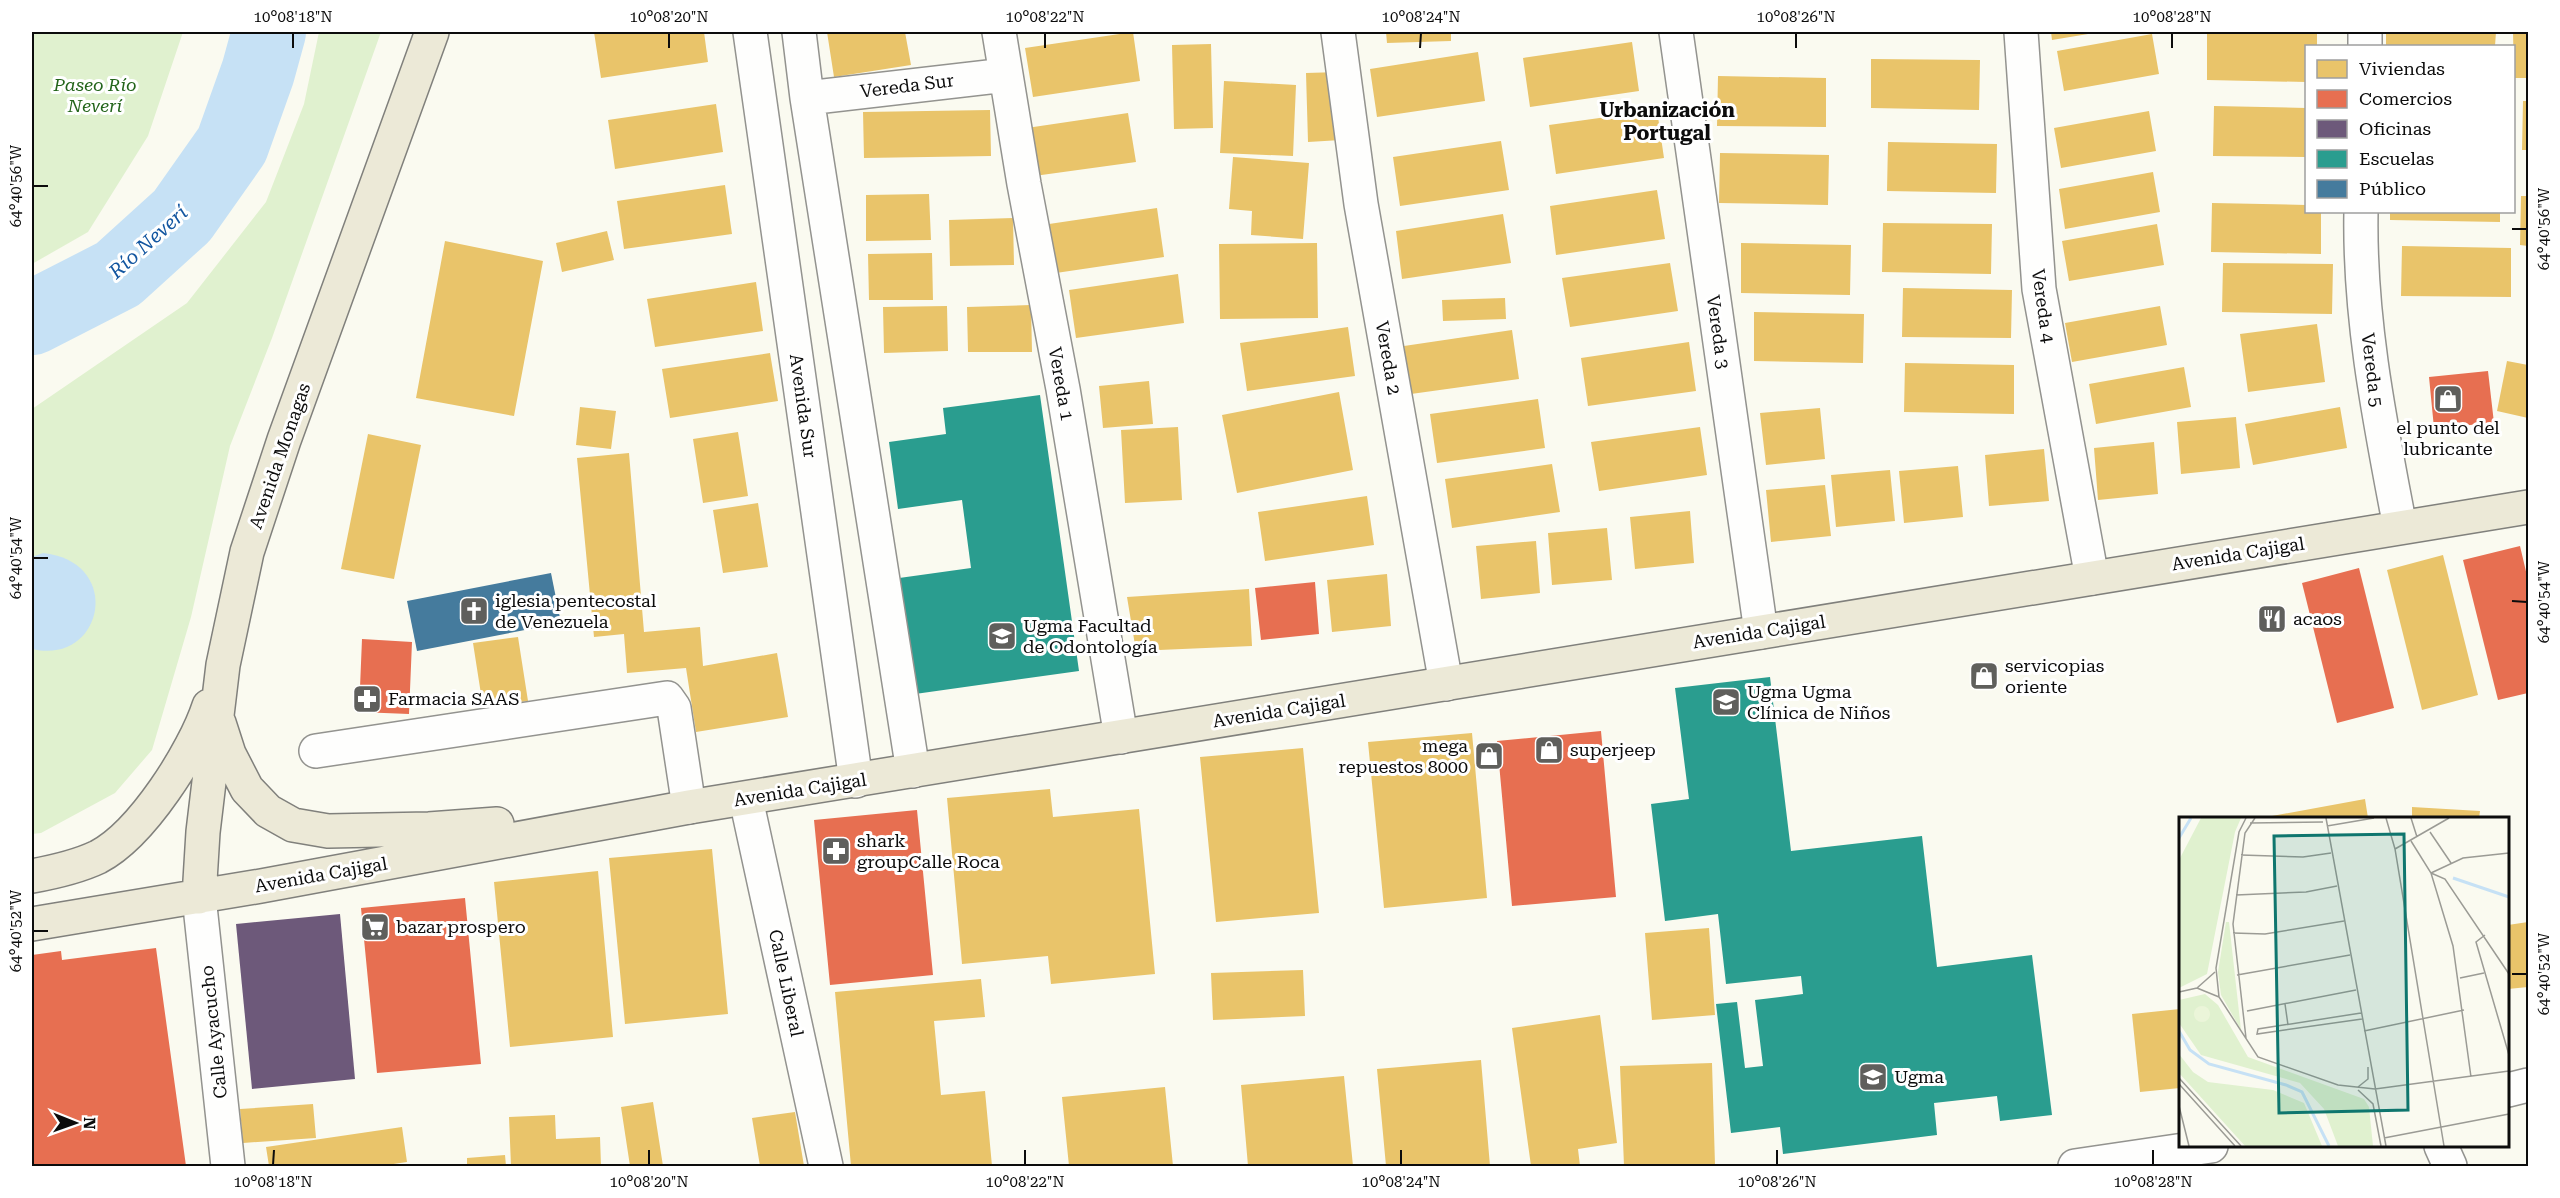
<svg xmlns="http://www.w3.org/2000/svg" width="2560" height="1198" font-family="'Roboto Serif',serif">
	<style>
		.green { fill: #e0f1cf }
		.water { fill: #c6e1f5 }
		.homes { fill: #e9c46a }
		.shops { fill: #e76f51 }
		.offices { fill: #6d597a }
		.schools { fill: #2a9d8f }
		.public { fill: #457b9d }
		.lines { fill: none; stroke-linecap: round; stroke-linejoin: round }
		.river { stroke: #c6e1f5; stroke-width: 74 }
		.minor-casing { stroke: #93938f; stroke-width: 36 }
		.major-casing { stroke: #80807c; stroke-width: 36 }
		.minor { stroke: #fefefd; stroke-width: 33 }
		.major { stroke: #ece9d7; stroke-width: 33 }
		.ticks { fill: none; stroke: #0c0c0c; stroke-width: 2 }
		.labels { text-anchor: middle; stroke-width: 6; stroke-linejoin: round; paint-order: stroke }
		.park-label { font-size: 18px; font-style: italic; fill: #24651b; stroke: #fff }
		.street-label { font-size: 18px; fill: #0c0c0c; stroke: #fff }
		.poi-label { font-size: 18px; fill: #0c0c0c; stroke: #fff; text-anchor: start }
		.neighbourhood-label { font-size: 20px; font-weight: bold; fill: #0c0c0c; stroke: #fff }
		.water-label { font-size: 20px; font-style: italic; fill: #1356a0; stroke: #fff }
		.inset-river { fill: none; stroke: #c6e1f5; stroke-width: 3 }
		.inset-road { fill: none; stroke: #9b9b95; stroke-width: 1.5 }
		.view { fill: #0f766e; fill-opacity: 0.15; stroke: #0f766e; stroke-width: 3 }
		.inset-edge { fill: none; stroke: #0c0c0c; stroke-width: 3 }
		.neatline { fill: none; stroke: #0c0c0c; stroke-width: 2 }
		.ticks-label { font-size: 15px; text-anchor: middle; fill: #0c0c0c }
	</style>
	<rect width="100%" height="100%" fill="#fafaf0"/>
	<!-- green -->
	<path class="green" d="M32,32H183L148,136L88,232L32,264Z
		M319,32H381L272,338L230,446L191,617L152,750L115,793L41,833L32,834V409L187,303L266,202L304,104Z"/>
	<!-- water -->
	<path class="water" d="M43,553C125,562 103,666 32,649V557Z"/>
	<!-- homes -->
	<path class="homes" d="M594,32H704L708,62L601,78Z
		M827,32H905L911,65L834,77Z
		M1133,32L1140,81L1033,97L1025,48Z
		M1386,32H1451V41L1387,43Z
		M2051,32H2094V33L2052,40Z
		M2207,32H2317V46H2306V82L2207,80Z
		M2386,32H2496L2495,46H2386Z
		M2513,32H2528V78H2514Z
		M2152,34L2159,74L2064,91L2057,51Z
		M1632,42L1639,91L1530,107L1523,58Z
		M1211,44L1213,128L1174,129L1172,45Z
		M1478,52L1485,101L1377,117L1370,69Z
		M1871,59L1980,60L1979,110L1871,108Z
		M1339,72L1341,140L1308,142L1306,73Z
		M1718,76L1826,78V127L1717,126Z
		M1224,81L1296,85L1293,156L1220,153Z
		M2523,101H2528V150H2522Z
		M716,104L723,152L615,169L608,120Z
		M2214,106L2306,108V157L2213,156Z
		M990,110L991,156L864,158L863,112Z
		M1657,110L1664,158L1556,174L1549,125Z
		M2149,111L2156,151L2061,168L2054,128Z
		M1128,113L1136,162L1027,177L1020,129Z
		M1501,141L1509,190L1400,206L1393,157Z
		M1888,142L1997,144L1996,193L1887,191Z
		M1720,153L1829,155L1828,205L1719,203Z
		M1233,157L1309,163L1303,239L1251,235L1252,211L1229,209Z
		M2153,172L2160,212L2065,229L2059,189Z
		M725,185L732,234L624,249L617,201Z
		M1657,190L1665,239L1556,255L1550,206Z
		M929,194L931,240L866,241V195Z
		M2521,196H2528V246L2520,245Z
		M2212,203L2306,205V212H2321V254L2211,252Z
		M1157,208L1164,257L1056,273L1049,224Z
		M2390,212H2500V222L2390,220Z
		M1503,214L1511,263L1402,279L1396,231Z
		M1013,218L1014,265L950,266L949,220Z
		M1883,223L1992,224L1991,274L1882,272Z
		M2157,224L2164,265L2069,281L2062,241Z
		M607,231L614,260L562,272L556,243Z
		M445,241L543,261L514,416L416,398Z
		M1317,243L1318,318L1220,319L1219,244Z
		M1741,243L1851,245L1850,295L1741,293Z
		M2402,246L2511,248V297L2401,296Z
		M932,253L933,300H869L868,254Z
		M1670,263L1678,311L1570,327L1562,278Z
		M2223,263L2333,264L2332,314L2222,312Z
		M1178,274L1184,323L1076,338L1069,290Z
		M756,282L763,331L655,347L647,299Z
		M1903,288L2012,290L2011,338L1902,337Z
		M1505,298L1506,319L1443,321L1442,300Z
		M1031,305L1032,352H968L967,307Z
		M947,306L948,351L884,353L883,307Z
		M2160,306L2167,345L2072,362L2065,323Z
		M1754,312L1864,314L1863,363L1754,361Z
		M2317,324L2325,382L2248,392L2240,334Z
		M1348,327L1355,376L1247,391L1240,343Z
		M1512,330L1519,379L1411,394L1404,346Z
		M1689,342L1696,391L1588,406L1581,358Z
		M770,353L778,401L670,418L662,369Z
		M2507,361L2528,365V418L2497,411Z
		M1905,363L2014,365V414L1904,412Z
		M2184,367L2191,407L2096,424L2089,384Z
		M1149,381L1153,424L1103,428L1099,386Z
		M1339,392L1353,470L1237,493L1222,415Z
		M1538,399L1545,448L1437,463L1430,414Z
		M580,407L616,411L611,449L576,445Z
		M2340,407L2347,448L2253,465L2245,424Z
		M1820,408L1825,459L1766,465L1760,413Z
		M2236,417L2240,468L2181,474L2177,422Z
		M1178,427L1182,500L1125,503L1121,430Z
		M1700,427L1707,475L1599,491L1591,442Z
		M738,432L748,496L703,503L693,439Z
		M368,434L421,445L394,579L341,569Z
		M2154,442L2158,494L2098,500L2094,448Z
		M2044,449L2049,501L1989,506L1985,455Z
		M629,453L644,632L700,627L703,666L777,653L788,717L696,732L686,668L627,673L624,634L594,637L577,458Z
		M1552,464L1560,512L1452,528L1445,479Z
		M1958,466L1963,517L1904,523L1899,471Z
		M1890,470L1895,521L1836,527L1831,475Z
		M1825,485L1831,536L1771,542L1766,490Z
		M1367,496L1374,545L1265,561L1258,512Z
		M758,503L768,567L723,573L713,510Z
		M1690,511L1694,563L1635,569L1630,517Z
		M1607,528L1612,580L1552,585L1548,533Z
		M1536,541L1540,593L1481,599L1476,546Z
		M2443,555L2478,695L2422,710L2387,570Z
		M1387,574L1391,626L1332,632L1327,580Z
		M1249,589L1252,646L1136,651L1127,597Z
		M518,637L528,701L483,707L473,643Z
		M1472,733L1487,898L1384,908L1368,742Z
		M1303,748L1319,913L1216,922L1200,757Z
		M1050,789L1053,817L1139,809L1155,974L1051,984L1048,956L962,964L947,798Z
		M2365,799L2368,818H2273L2272,816Z
		M2412,807L2480,811L2479,818H2412Z
		M712,849L728,1014L625,1024L609,858Z
		M598,871L613,1037L510,1047L494,882Z
		M2528,922V987L2508,989V925Z
		M1709,928L1715,1015L1652,1020L1645,933Z
		M1303,970L1305,1016L1213,1020L1211,973Z
		M981,979L985,1017L934,1021L941,1095L985,1091L992,1166H851L835,992Z
		M2180,1009V1088L2140,1092L2132,1014Z
		M1600,1015L1617,1143L1578,1149L1580,1166H1531L1512,1028Z
		M1481,1060L1490,1166H1386L1377,1069Z
		M1712,1063L1715,1165L1624,1166L1620,1066Z
		M1344,1076L1353,1166H1248L1241,1085Z
		M1165,1087L1173,1166H1069L1062,1097Z
		M653,1102L663,1166H630L621,1107Z
		M313,1104L316,1138L243,1143L240,1109Z
		M795,1112L804,1166H760L752,1118Z
		M555,1115L556,1139L600,1137L601,1166H511L509,1117Z
		M402,1127L407,1162L380,1166H269L266,1147Z
		M505,1155L506,1166H467V1158Z"/>
	<!-- shops -->
	<path class="shops" d="M2488,371L2494,423L2434,428L2429,377Z
		M2520,546L2528,580V693L2498,700L2463,560Z
		M2359,568L2394,708L2337,723L2302,583Z
		M1315,582L1319,634L1261,640L1255,588Z
		M362,639L412,642L409,714L359,712Z
		M1601,731L1616,897L1512,906L1497,741Z
		M917,810L933,975L830,985L814,820Z
		M465,898L481,1064L377,1073L361,908Z
		M156,948L186,1166H32V955L61,951L62,960Z"/>
	<!-- offices -->
	<path class="offices" d="M340,914L355,1079L252,1089L236,924Z"/>
	<!-- schools -->
	<path class="schools" d="M1040,395L1079,671L908,695L892,579L971,568L962,500L898,509L889,442L946,434L943,408Z
		M1770,677L1791,851L1922,836L1937,967L2032,955L2052,1115L2000,1121L1997,1096L1934,1103L1937,1135L1783,1154L1780,1127L1731,1133L1716,1004L1737,1002L1745,1068L1763,1066L1755,1000L1803,994L1801,976L1726,984L1718,914L1665,921L1651,804L1689,799L1675,688Z"/>
	<!-- public -->
	<path class="public" d="M551,573L561,623L417,651L407,601Z"/>
	<g class="lines">
		<!-- river -->
		<path class="river" d="M32,318L118,274L182,216L232,145L258,72L269,32"/>
		<!-- minor casing -->
		<g class="minor-casing">
			<path id="minor" d="M750,32L856,781
				M799,32L807,98L913,771
				M999,32L1024,184L1063,389L1121,737
				M1338,32L1361,204L1446,684
				M1676,32L1761,632
				M2021,32L2039,289L2092,578
				M2365,46V32
				M807,98L1006,75
				M2361,212C2359,319 2380,422 2400,527
				M316,751L667,698L674,708L689,807
				M746,799L826,1166
				M199,897L228,1166
				M2508,1090L2528,1085
				M2441,1146L2450,1166
				M2075,1166L2211,1146"/>
		</g>
		<!-- major casing -->
		<g class="major-casing">
			<path id="major" d="M219,723L229,754L247,789L268,811L293,825L328,831L429,829L497,824
				M32,876C54,872 77,867 98,857C142,834 194,752 209,706
				M199,897L203,832L223,665L247,552L284,440L432,32
				M32,924L261,886L689,807L2528,507"/>
		</g>
		<!-- minor -->
		<use href="#minor" class="minor"/>
		<!-- major -->
		<use href="#major" class="major"/>
	</g>
	<!-- ticks -->
	<path class="ticks" d="M293,48V33M669,48V33M1045,48V33M1420,48L1421,33M1796,48V33M2172,48V33M33,186H48M2512,229H2527M33,558H48M2512,601L2527,602M33,931H48M2512,974H2527M273,1165L274,1150M649,1165V1150M1025,1165V1150M1401,1165V1150M1777,1165V1150M2153,1165V1150"/>
	<!-- icons -->
	<defs>
		<g id="shop-square" transform="scale(1.5)"><rect x="-9" y="-9" width="18" height="18" rx="4" fill="#5f5f5c" stroke="#fff"/><path d="M-5-2.5h2.3a2.7 3.5 0 0 1 5.4 0H5L5.5 6h-11ZM-1.5-2.5h3a1.5 2.3 0 0 0-3 0Z" fill="#fff"/></g>
		<g id="church-square" transform="scale(1.5)"><rect x="-9" y="-9" width="18" height="18" rx="4" fill="#5f5f5c" stroke="#fff"/><path d="M-1.2-6h2.4v3.5h3.3v2.4h-3.3V6h-2.4V-.1h-3.3v-2.4h3.3Z" fill="#fff"/></g>
		<g id="restaurant-square" transform="scale(1.5)"><rect x="-9" y="-9" width="18" height="18" rx="4" fill="#5f5f5c" stroke="#fff"/><path d="M-5-6h1v4h1v-4h1v4h1v-4h1v5L-1.5 .5V6h-2V.5L-5-1ZM5-6V6H3V1.5H1.5Q1.5-4 5-6Z" fill="#fff"/></g>
		<g id="university-square" transform="scale(1.5)"><rect x="-9" y="-9" width="18" height="18" rx="4" fill="#5f5f5c" stroke="#fff"/><path d="M0-5L7-2L0 1L-7-2ZM-4 1L0 2.5L4 1V4Q0 6-4 4Z" fill="#fff"/></g>
		<g id="pharmacy-square" transform="scale(1.5)"><rect x="-9" y="-9" width="18" height="18" rx="4" fill="#5f5f5c" stroke="#fff"/><path d="M-2-6h4v4h4v4h-4v4h-4v-4h-4v-4h4Z" fill="#fff"/></g>
		<g id="supermarket-square" transform="scale(1.5)"><rect x="-9" y="-9" width="18" height="18" rx="4" fill="#5f5f5c" stroke="#fff"/><path d="M-6-5.5h2.5l.6 2H6L4.5 2H-2.5L-4.4-4H-6ZM-1.5 3.2a1.3 1.3 0 1 0 .1 0ZM3 3.2a1.3 1.3 0 1 0 .1 0Z" fill="#fff"/></g>
	</defs>
	<g fill-rule="evenodd">
		<use href="#shop-square" x="2448" y="399"/>
		<use href="#church-square" x="474" y="611"/>
		<use href="#restaurant-square" x="2272" y="619"/>
		<use href="#university-square" x="1002" y="636"/>
		<use href="#shop-square" x="1984" y="676"/>
		<use href="#pharmacy-square" x="367" y="699"/>
		<use href="#university-square" x="1726" y="702"/>
		<use href="#shop-square" x="1549" y="750"/>
		<use href="#shop-square" x="1489" y="756"/>
		<use href="#pharmacy-square" x="836" y="851"/>
		<use href="#supermarket-square" x="375" y="927"/>
		<use href="#university-square" x="1873" y="1077"/>
	</g>
	<g class="labels">
		<!-- park labels -->
		<g class="park-label">
			<text x="95" y="91">Paseo Río<tspan x="95" dy="21">Neverí</tspan></text>
		</g>
		<!-- street labels -->
		<g class="street-label">
			<text transform="translate(907 86) rotate(-7)" y="6">Vereda Sur</text>
			<text transform="translate(2043 306) rotate(82)" y="6">Vereda 4</text>
			<text transform="translate(1718 332) rotate(82)" y="6">Vereda 3</text>
			<text transform="translate(1388 358) rotate(80)" y="6">Vereda 2</text>
			<text transform="translate(2372 370) rotate(83)" y="6">Vereda 5</text>
			<text transform="translate(1061 384) rotate(80)" y="6">Vereda 1</text>
			<text transform="translate(803 406) rotate(82)" y="6">Avenida Sur</text>
			<text transform="translate(280 456) rotate(-71)" y="6">Avenida Monagas</text>
			<text transform="translate(2238 554) rotate(-9)" y="6">Avenida Cajigal</text>
			<text transform="translate(1759 632) rotate(-9)" y="6">Avenida Cajigal</text>
			<text transform="translate(1279 711) rotate(-9)" y="6">Avenida Cajigal</text>
			<text transform="translate(800 790) rotate(-9)" y="6">Avenida Cajigal</text>
			<text transform="translate(321 875) rotate(-10)" y="6">Avenida Cajigal</text>
			<text transform="translate(786 983) rotate(78)" y="6">Calle Liberal</text>
			<text transform="translate(214 1032) rotate(-96)" y="6">Calle Ayacucho</text>
		</g>
		<!-- poi labels -->
		<g class="poi-label">
			<text x="2448" y="434" text-anchor="middle">el punto del<tspan x="2448" dy="21">lubricante</tspan></text>
			<text x="495" y="607">iglesia pentecostal<tspan x="495" dy="21">de Venezuela</tspan></text>
			<text x="2293" y="625">acaos</text>
			<text x="1023" y="632">Ugma Facultad<tspan x="1023" dy="21">de Odontología</tspan></text>
			<text x="2005" y="672">servicopias<tspan x="2005" dy="21">oriente</tspan></text>
			<text x="1747" y="698">Ugma Ugma<tspan x="1747" dy="21">Clínica de Niños</tspan></text>
			<text x="388" y="705">Farmacia SAAS</text>
			<text x="1468" y="752" text-anchor="end">mega<tspan x="1468" dy="21">repuestos 8000</tspan></text>
			<text x="1570" y="756">superjeep</text>
			<text x="857" y="847">shark<tspan x="857" dy="21">groupCalle Roca</tspan></text>
			<text x="396" y="933">bazar prospero</text>
			<text x="1894" y="1083">Ugma</text>
		</g>
		<!-- neighbourhood labels -->
		<g class="neighbourhood-label">
			<text x="1667" y="117">Urbanización<tspan x="1667" dy="23">Portugal</tspan></text>
		</g>
		<!-- water labels -->
		<g class="water-label">
			<text transform="translate(148 242) rotate(-42)" y="7">Río Neverí</text>
		</g>
	</g>
	<!-- overview -->
	<g transform="translate(2179 817)">
		<rect width="330" height="330" fill="#fafaf0"/>
		<path d="M22,1H62L56,15L28,157L0,171V43ZM47,105H50L62,213L42,178L39,155ZM26,177L39,188L69,240L185,282L190,290L194,329H159L145,292L121,266L22,238L0,206V183ZM0,237L14,255L29,265L94,273L125,286L143,329H66L0,256Z" fill="#e0f1cf"/>
		<path d="M15 197a8 8 0 1 1 16 0a8 8 0 1 1-16 0Z" fill="#ebf5d9"/>
		<path class="inset-river" d="M0,21L12,1M274,61L330,80M0,214L11,233L30,247L107,268L123,275L150,329"/>
		<path class="inset-road" d="M67,1L60,15L37,151L40,180L79,240L159,268L196,272M147,1L207,329M207,1L216,32L265,329M232,1L238,20M71,6L144,5M148,9L195,1M251,15L272,46M232,24L252,56L274,129L292,260M216,32L270,1M62,38L124,40L152,36M252,56L266,62L330,157M252,56L284,41L330,36M57,78L127,75L158,69M54,116L86,117L165,104M306,118L297,125L330,238M58,158L171,138M281,161L305,156M18,171L36,155M18,171L40,180M0,175L18,171M106,187L109,208M68,194L177,173M182,196L79,212L78,217L183,202M185,214L285,193M67,221L54,107L66,16L76,1M0,261L62,329M0,267L56,329M179,270L189,262V250M196,272L330,254M179,273L194,287L202,329M0,289L10,329M205,321L330,297"/>
		<path class="view" d="M225,17L229,293L100,296L95,19Z"/>
		<rect width="330" height="330" class="inset-edge"/>
	</g>
	<!-- border -->
	<rect width="2560" height="1198" fill="none" stroke="#ffffff" stroke-width="66"/>
	<!-- legend -->
	<rect x="2305" y="45" width="210" height="168" fill="#ffffff" stroke="#9e9e9e" stroke-width="1.5"/>
	<rect x="2317" y="60" width="30" height="18" fill="#e9c46a" stroke="#9e9e9e" stroke-width="1.5"/>
	<text x="2359" y="75" font-size="18" fill="#0c0c0c">Viviendas</text>
	<rect x="2317" y="90" width="30" height="18" fill="#e76f51" stroke="#9e9e9e" stroke-width="1.5"/>
	<text x="2359" y="105" font-size="18" fill="#0c0c0c">Comercios</text>
	<rect x="2317" y="120" width="30" height="18" fill="#6d597a" stroke="#9e9e9e" stroke-width="1.5"/>
	<text x="2359" y="135" font-size="18" fill="#0c0c0c">Oficinas</text>
	<rect x="2317" y="150" width="30" height="18" fill="#2a9d8f" stroke="#9e9e9e" stroke-width="1.5"/>
	<text x="2359" y="165" font-size="18" fill="#0c0c0c">Escuelas</text>
	<rect x="2317" y="180" width="30" height="18" fill="#457b9d" stroke="#9e9e9e" stroke-width="1.5"/>
	<text x="2359" y="195" font-size="18" fill="#0c0c0c">Público</text>
	<!-- north arrow -->
	<g transform="translate(75 1123) rotate(91)" stroke="#ffffff" stroke-width="4.5" paint-order="stroke">
	<path d="M0-4.5L10 22L0 15L-10 22Z" fill="#0c0c0c"/>
	<text y="-9" font-size="16" font-weight="bold" text-anchor="middle" fill="#0c0c0c">N</text>
	</g>
	<rect x="33" y="33" width="2494" height="1132" class="neatline"/>
	<g class="ticks-label">
		<text x="293" y="22">10°08'18"N</text>
		<text x="669" y="22">10°08'20"N</text>
		<text x="1045" y="22">10°08'22"N</text>
		<text x="1421" y="22">10°08'24"N</text>
		<text x="1796" y="22">10°08'26"N</text>
		<text x="2172" y="22">10°08'28"N</text>
		<text transform="translate(16 186) rotate(-90)" y="5">64°40'56"W</text>
		<text transform="translate(2544 229) rotate(-90)" y="5">64°40'56"W</text>
		<text transform="translate(16 558) rotate(-90)" y="5">64°40'54"W</text>
		<text transform="translate(2544 602) rotate(-90)" y="5">64°40'54"W</text>
		<text transform="translate(16 931) rotate(-90)" y="5">64°40'52"W</text>
		<text transform="translate(2544 974) rotate(-90)" y="5">64°40'52"W</text>
		<text x="273" y="1187">10°08'18"N</text>
		<text x="649" y="1187">10°08'20"N</text>
		<text x="1025" y="1187">10°08'22"N</text>
		<text x="1401" y="1187">10°08'24"N</text>
		<text x="1777" y="1187">10°08'26"N</text>
		<text x="2153" y="1187">10°08'28"N</text>
	</g>
</svg>
